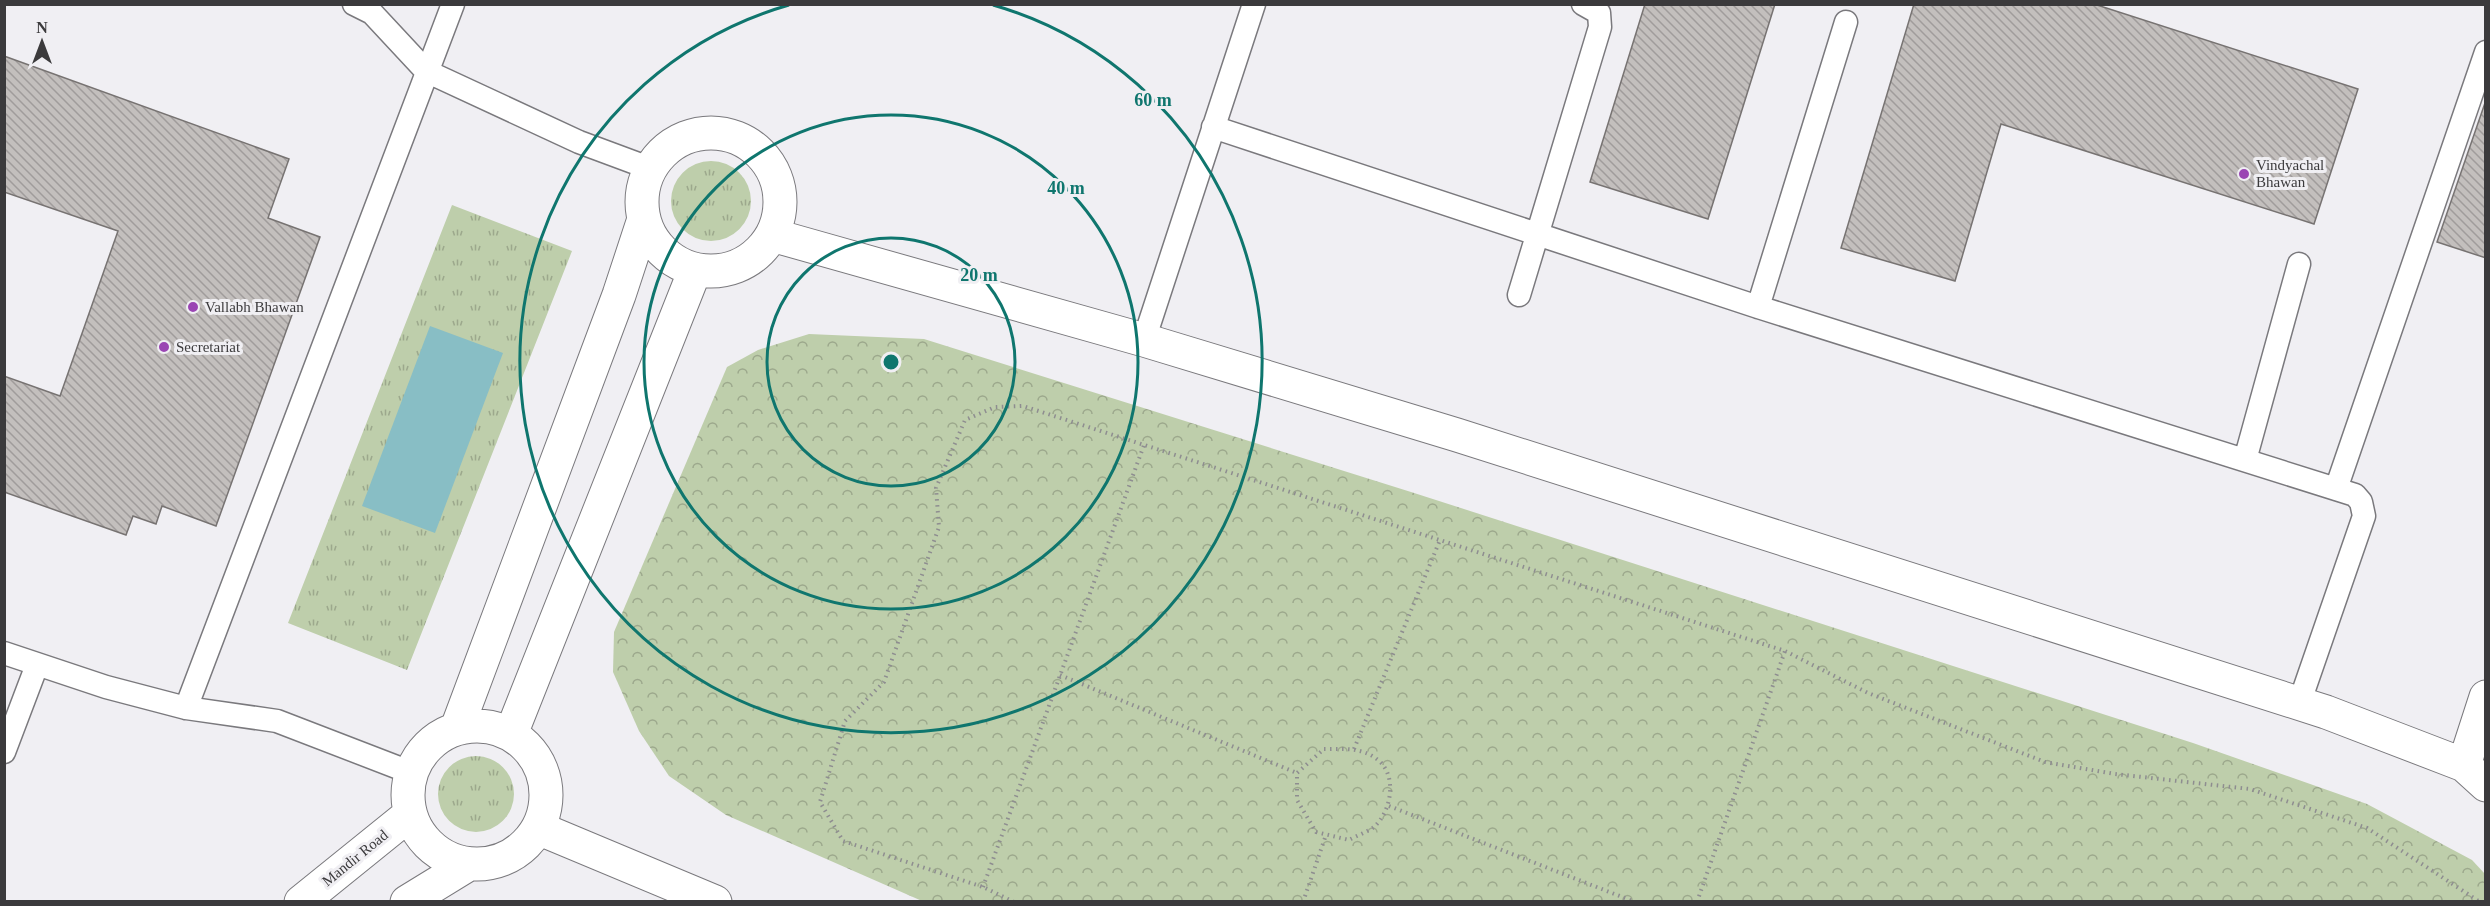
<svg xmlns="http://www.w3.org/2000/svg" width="2490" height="906" font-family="Georgia,serif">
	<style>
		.grass { fill: url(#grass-tufts) }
		.forest { fill: url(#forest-crowns) }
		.water { fill: #88bec5 }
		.building { fill: url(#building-back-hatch); stroke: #777372; stroke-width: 1.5 }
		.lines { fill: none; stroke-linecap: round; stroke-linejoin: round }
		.lane-casing { stroke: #7a797d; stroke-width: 25 }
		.secondary-casing { stroke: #7a797d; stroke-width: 35 }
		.path { stroke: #8e8d90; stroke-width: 4; stroke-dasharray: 1.5 4.5; stroke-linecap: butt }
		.lane { stroke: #fff; stroke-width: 22 }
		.secondary { stroke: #fff; stroke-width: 33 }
		.ring { fill: none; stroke: #0f766e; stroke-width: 3 }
		.poi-dot { fill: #9a45b3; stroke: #f0eff3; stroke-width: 2 }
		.labels { text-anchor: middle; stroke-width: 6; stroke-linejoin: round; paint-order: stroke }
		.poi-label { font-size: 15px; fill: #3b3a3c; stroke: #f0eff3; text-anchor: start }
		.street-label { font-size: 15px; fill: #3b3a3c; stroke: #f0eff3 }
		.centre { fill: #0f766e; stroke: #f0eff3; stroke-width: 3 }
		.ring-label { font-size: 18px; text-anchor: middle; font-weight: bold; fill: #0f766e; stroke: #f0eff3; stroke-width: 6; stroke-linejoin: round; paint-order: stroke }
	</style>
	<defs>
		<pattern id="grass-tufts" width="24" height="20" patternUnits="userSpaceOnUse" patternTransform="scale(1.5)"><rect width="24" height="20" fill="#beceab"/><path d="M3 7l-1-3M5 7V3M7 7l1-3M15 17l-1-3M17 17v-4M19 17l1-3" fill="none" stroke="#9ca88c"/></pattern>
		<pattern id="forest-crowns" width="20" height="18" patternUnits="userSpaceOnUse" patternTransform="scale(1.5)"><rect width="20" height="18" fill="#beceab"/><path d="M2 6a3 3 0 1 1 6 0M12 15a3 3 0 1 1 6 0" fill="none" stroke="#9ca88c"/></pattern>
		<pattern id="building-back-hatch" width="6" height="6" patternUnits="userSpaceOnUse" patternTransform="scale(1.5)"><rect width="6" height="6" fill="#c3bfbd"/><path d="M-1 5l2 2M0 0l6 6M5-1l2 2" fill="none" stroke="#a09c9b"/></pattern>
	</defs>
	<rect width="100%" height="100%" fill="#f0eff3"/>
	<!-- grass -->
	<path class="grass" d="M671 201a40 40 0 1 1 80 0a40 40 0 1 1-80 0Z
		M452,205L572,251L407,670L288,623Z
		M438 794a38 38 0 1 1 76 0a38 38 0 1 1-76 0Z"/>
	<!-- forest -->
	<path class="forest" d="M809,334L924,339L1411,492L2193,743L2367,804L2472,860L2485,874V901H922L726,815L669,776L639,731L613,672L614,632L727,367L758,350Z"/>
	<!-- water -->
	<path class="water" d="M430,326L503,353L435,533L362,506Z"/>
	<!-- building -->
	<path class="building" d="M1645,4H1775L1708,219L1590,182Z
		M1914,4H2094L2358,89L2314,224L2001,124L1955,281L1841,248Z
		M4,56L289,159L268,218L320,237L216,526L162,506L156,524L133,516L126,535L4,492V376L60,396L118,231L4,192Z
		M2486,100V258L2437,242Z"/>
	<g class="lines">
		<!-- lane casing -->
		<g class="lane-casing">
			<path id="lane" d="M354,4L372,13L426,71L579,142L649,168
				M1213,127L1758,307L2355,495L2361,502L2364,516L2299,704
				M1519,295L1600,27L1599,13L1583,4
				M1758,307L1846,22
				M1144,340L1254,4
				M2245,460L2299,264
				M2336,489L2486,52
				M4,653L106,687L186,708L277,721L412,773
				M186,708L453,4
				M4,752L37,665"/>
		</g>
		<!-- secondary casing -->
		<g class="secondary-casing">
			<path id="secondary" d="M642 202a69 69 0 1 1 138 0a69 69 0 1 1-138 0Z
				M772,235L1144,340L1457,435L2326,712L2464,765L2486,785
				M408 795a69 69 0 1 1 138 0a69 69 0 1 1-138 0Z
				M457,728L619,295L643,222
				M511,734L695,270
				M2464,765L2486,697
				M538,828L715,902
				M301,902L410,814
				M407,902L469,864"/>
		</g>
		<!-- path -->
		<path class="path" d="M1060,675L1297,773
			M1324,749C1343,749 1362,747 1378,760C1398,776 1391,812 1374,827C1367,832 1356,836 1349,840L1316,832L1297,800V773Z
			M1354,749L1440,540
			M1389,806L1635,902
			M983,887L1144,445
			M1014,902L983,887L843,841L820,802L845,721L884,682L939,527L936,488L965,420L995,407L1023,406L1785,651L1868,693L2045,762L2115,774L2250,789L2367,828L2480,902
			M1303,902L1326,835
			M1697,902L1785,651"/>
		<!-- lane -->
		<use href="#lane" class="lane"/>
		<!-- secondary -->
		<use href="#secondary" class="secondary"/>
	</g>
	<!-- distance rings -->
	<g class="ring">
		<circle cx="891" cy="362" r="124"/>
		<circle cx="891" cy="362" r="247"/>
		<path d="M993 5A371 371 0 1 1 789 5"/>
	</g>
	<!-- markers -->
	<g class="poi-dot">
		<circle cx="2244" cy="174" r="6"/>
		<circle cx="193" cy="307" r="6"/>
		<circle cx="164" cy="347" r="6"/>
	</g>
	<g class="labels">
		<!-- poi labels -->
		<g class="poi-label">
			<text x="2256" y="170">Vindyachal<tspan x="2256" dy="17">Bhawan</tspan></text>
			<text x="205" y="312">Vallabh Bhawan</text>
			<text x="176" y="352">Secretariat</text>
		</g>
		<!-- street labels -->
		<g class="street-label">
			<text transform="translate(355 858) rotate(-39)" y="5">Mandir Road</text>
		</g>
	</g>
	<circle cx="891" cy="362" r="9" class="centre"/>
	<g class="ring-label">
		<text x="1153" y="106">60 m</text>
		<text x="1066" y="194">40 m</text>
		<text x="979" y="281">20 m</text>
	</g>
	<!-- border -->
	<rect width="2490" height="906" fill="none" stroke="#3b3a3c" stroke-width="12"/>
	<!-- north arrow -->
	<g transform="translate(42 42)" stroke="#f0eff3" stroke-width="4.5" paint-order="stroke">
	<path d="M0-4.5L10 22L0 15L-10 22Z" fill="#3b3a3c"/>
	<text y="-9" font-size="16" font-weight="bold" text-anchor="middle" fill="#3b3a3c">N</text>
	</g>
</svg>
